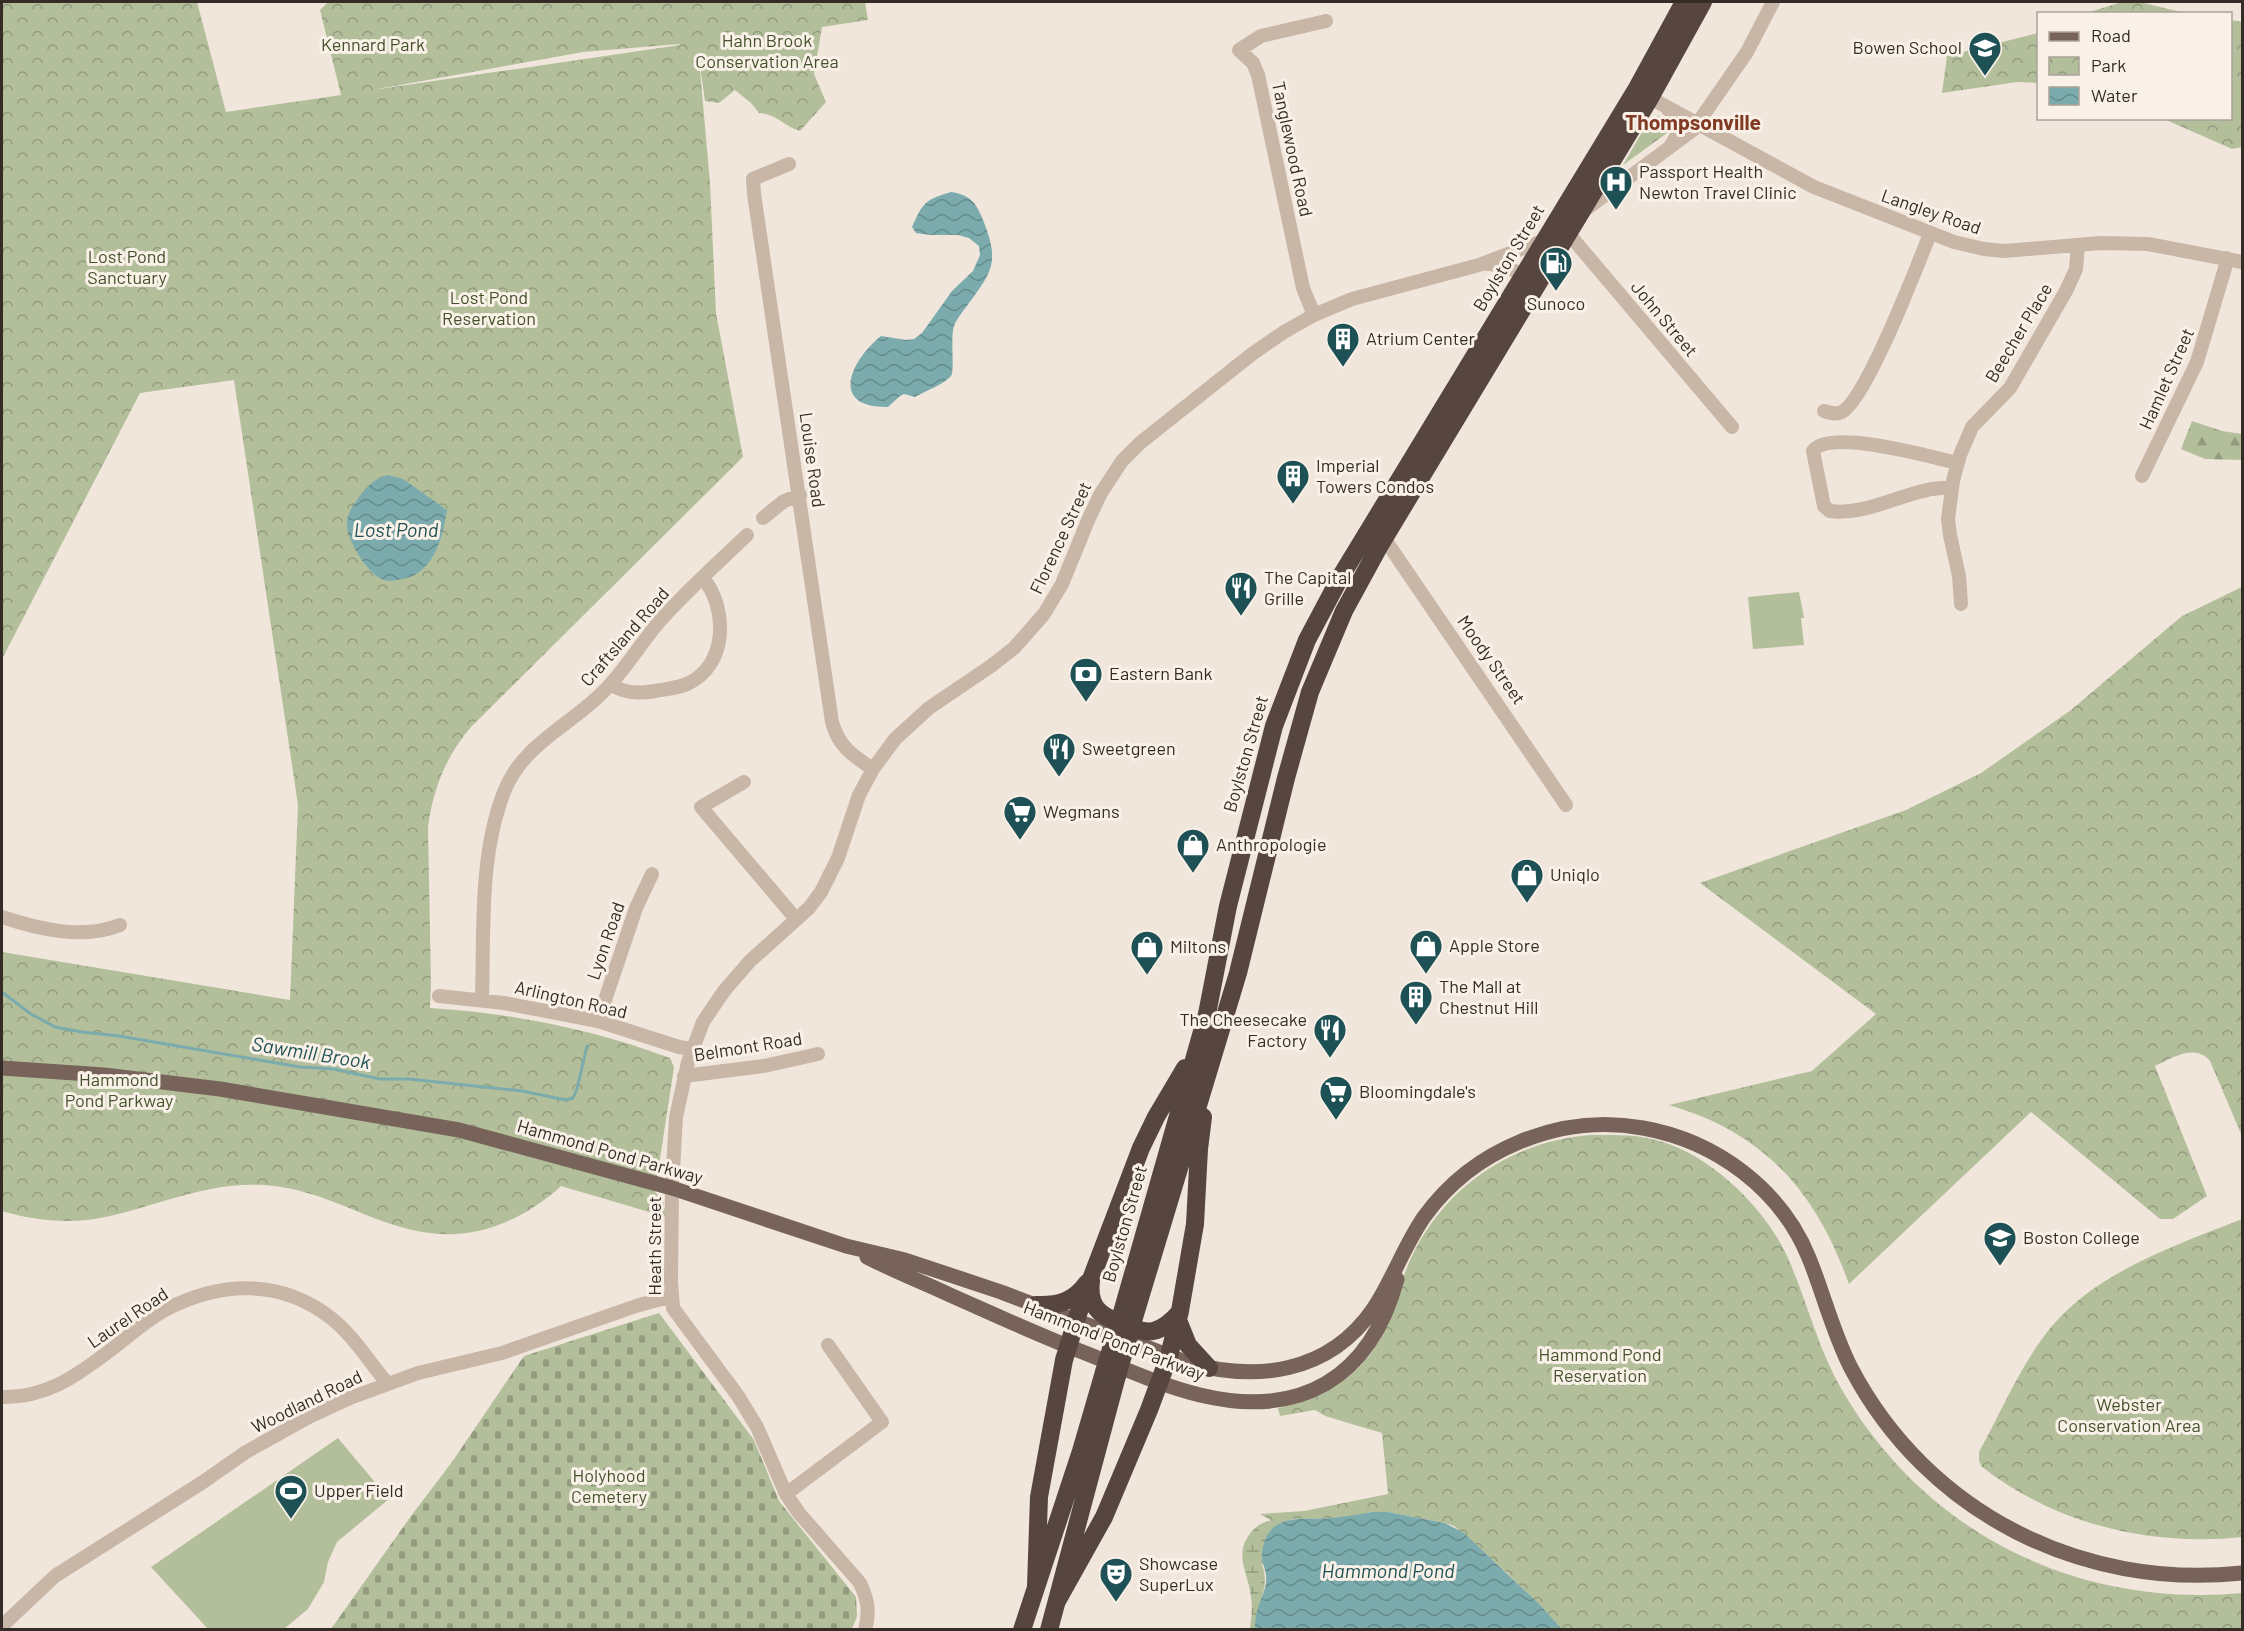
<svg xmlns="http://www.w3.org/2000/svg" width="2244" height="1631" font-family="Barlow,sans-serif">
	<style>
		.forest { fill: url(#forest-firs) }
		.wetland { fill: url(#wetland-marsh) }
		.cemetery { fill: url(#cemetery-stones) }
		.park { fill: url(#park-crowns); fill-rule: evenodd }
		.garden { fill: #b3bf9b }
		.water { fill: url(#water-waves) }
		.lines { fill: none; stroke-linecap: round; stroke-linejoin: round }
		.stream { stroke: #7babad; stroke-width: 3 }
		.minor { stroke: #c8b6a7; stroke-width: 14 }
		.major { stroke: #776359; stroke-width: 15 }
		.highway { stroke: #56463f; stroke-width: 18 }
		.highway-bridge { stroke: #56463f; stroke-width: 18 }
		.labels { text-anchor: middle; stroke-width: 6; stroke-linejoin: round; paint-order: stroke }
		.park-label { font-size: 18px; fill: #44522c; stroke: #f9f1e7 }
		.poi-label { font-size: 18px; fill: #352c27; stroke: #f9f1e7; text-anchor: start }
		.street-label { font-size: 18px; fill: #352c27; stroke: #f9f1e7 }
		.water-label { font-size: 20px; font-style: italic; fill: #1e5155; stroke: #f9f1e7 }
		.quarter-label { font-size: 21px; font-weight: bold; fill: #813a23; stroke: #f9f1e7 }
	</style>
	<defs>
		<pattern id="forest-firs" width="22" height="20" patternUnits="userSpaceOnUse" patternTransform="scale(1.5)"><rect width="22" height="20" fill="#b3bf9b"/><path d="M5 1l3.5 6h-7zM16 11l3.5 6h-7z" fill="#929b7e"/></pattern>
		<pattern id="wetland-marsh" width="20" height="14" patternUnits="userSpaceOnUse" patternTransform="scale(1.5)"><rect width="20" height="14" fill="#b3bf9b"/><path d="M1 5h8M5 5V1M11 12h8M15 12V8" fill="none" stroke="#929b7e"/></pattern>
		<pattern id="cemetery-stones" width="16" height="16" patternUnits="userSpaceOnUse" patternTransform="scale(1.5)"><rect width="16" height="16" fill="#b3bf9b"/><path d="M2 7V4a2 2 0 0 1 4 0v3zM10 15v-3a2 2 0 0 1 4 0v3z" fill="#929b7e"/></pattern>
		<pattern id="park-crowns" width="20" height="18" patternUnits="userSpaceOnUse" patternTransform="scale(1.5)"><rect width="20" height="18" fill="#b3bf9b"/><path d="M2 6a3 3 0 1 1 6 0M12 15a3 3 0 1 1 6 0" fill="none" stroke="#929b7e"/></pattern>
		<pattern id="water-waves" width="16" height="10" patternUnits="userSpaceOnUse" patternTransform="scale(1.5)"><rect width="16" height="10" fill="#7babad"/><path d="M0 5q4-4 8 0t8 0" fill="none" stroke="#668b8d"/></pattern>
	</defs>
	<rect width="100%" height="100%" fill="#f1e6db"/>
	<!-- forest -->
	<path class="forest" d="M2192,421L2222,431L2242,434V462L2241,460L2205,459L2181,449Z"/>
	<!-- wetland -->
	<path class="wetland" d="M1273,1520H1285L1262,1565C1271,1587 1256,1607 1255,1629H1250C1251,1619 1253,1608 1251,1597C1248,1571 1232,1553 1253,1530C1259,1524 1265,1521 1273,1520Z"/>
	<!-- cemetery -->
	<path class="cemetery" d="M659,1313L754,1440L779,1501L856,1597L857,1616L852,1629H331L411,1516L452,1462L524,1356Z"/>
	<!-- park -->
	<path class="park" d="M2,2H197L226,112L341,95L320,10L328,2H865L868,20L822,27L814,74L826,102L800,131C783,126 777,114 759,113L751,103L735,90L719,103L705,101L699,59L710,183L716,313L743,457L471,727C446,756 433,789 428,827L431,985L430,1008C512,1013 592,1029 670,1058L674,1067L655,1192L663,1200L666,1217L561,1186C533,1212 495,1232 456,1234C386,1238 334,1189 264,1185C200,1181 147,1212 87,1220C58,1223 29,1219 2,1211V952L290,1000L298,805L234,380L140,393L2,659ZM680,44V45L372,90L583,52Z
		M2122,2L2144,3L2185,13H2086Z
		M2231,20L2242,22V147L2232,149L2164,119L2230,118Z
		M2038,33V83L2017,82L1942,93L1947,56Z
		M1654,116H1660L1667,120L1669,127L1667,133L1623,165L1649,120Z
		M2242,587V1136L2210,1061C2195,1043 2172,1058 2155,1066L2207,1196L2173,1219H2160L2031,1112L1849,1284C1816,1192 1765,1133 1669,1105L1812,1071L1876,1014L1700,883L1906,810L1981,773L2071,710L2182,616Z
		M1591,1135C1615,1135 1639,1134 1663,1142C1712,1157 1765,1208 1787,1256C1807,1300 1817,1347 1842,1390C1926,1534 2077,1608 2242,1593V1629H1562L1506,1572L1454,1526L1445,1523L1388,1512H1372L1340,1518L1294,1519L1277,1524L1260,1514L1304,1511L1388,1494L1382,1433L1325,1416L1315,1410L1280,1416L1278,1408C1325,1400 1367,1372 1386,1327C1396,1304 1401,1280 1411,1258C1445,1186 1512,1141 1591,1135Z
		M2242,1219V1537C2150,1547 2056,1524 1982,1467L1979,1461V1452C2001,1412 2023,1360 2052,1326C2100,1270 2177,1245 2242,1219Z"/>
	<!-- garden -->
	<path class="garden" d="M2231,85L2242,95L2237,121L2239,127L2234,130L2230,125L2204,119L2230,118Z
		M1799,592L1804,618H1801L1804,645L1753,649L1748,597Z
		M338,1438L389,1499L337,1542L328,1562L324,1582L308,1609L284,1629H208L151,1567Z"/>
	<!-- water -->
	<path class="water" d="M951,192C970,195 976,202 983,220C999,260 994,270 969,303C964,310 957,318 954,326C950,337 955,371 951,376C943,385 925,391 915,397L904,394L900,396L888,407C829,408 850,361 881,336L906,340L914,339L922,333L952,291L973,271L980,255L979,246L969,238L958,235H930L916,233L912,227C923,203 924,200 951,192Z
		M388,475L403,479L447,510C443,537 434,573 403,579C397,580 390,582 384,580C369,576 347,541 347,525C346,516 352,506 357,500C365,488 374,478 388,475Z
		M1372,1512H1388L1445,1523L1464,1533L1538,1603L1562,1629H1255C1255,1625 1255,1620 1256,1616C1258,1602 1268,1589 1266,1575C1265,1567 1261,1562 1262,1553C1267,1512 1300,1520 1331,1518C1344,1517 1358,1514 1372,1512Z"/>
	<g class="lines">
		<!-- stream -->
		<path class="stream" d="M2,992L31,1014L55,1027L82,1032L119,1036L300,1067L333,1069L380,1079H409L522,1091L566,1100L573,1098L577,1089L587,1046"/>
		<!-- minor -->
		<path class="minor" d="M1643,94L1814,187L1954,242L1984,249L2004,251L2101,243L2148,244L2242,262
			M1666,107C1678,119 1682,131 1671,145
			M789,164L753,179L754,194L832,722C839,747 852,755 873,769
			M1585,210L1693,130L1747,52L1773,2
			M1568,233L1732,427
			M1487,264L1506,265L1522,276
			M1314,315L1303,288L1258,75L1253,63L1239,50L1261,36L1326,21
			M1824,411C1830,413 1836,415 1842,412C1867,398 1917,266 1930,234
			M2142,476L2197,362L2225,268L2226,258
			M1952,488C1913,485 1870,517 1830,511L1824,506L1813,451C1830,428 1931,457 1957,463
			M763,518L784,501L800,495
			M1384,538L1566,805
			M1961,604L1959,576L1950,535L1948,519L1953,481L1960,455L1972,427L2010,388L2066,291L2076,269L2078,245
			M611,684C624,694 639,694 655,691C666,689 678,688 687,684C728,666 728,608 703,578
			M744,782L701,807L796,919
			M2,917C38,929 83,940 120,925
			M439,996L504,1003L598,1021L679,1047L692,1049
			M482,1000C484,933 479,856 504,792C522,745 569,726 602,693C624,672 640,644 659,622C686,591 718,563 747,535
			M598,1021L636,908L652,874
			M684,1076L764,1066L818,1054
			M2,1397C45,1398 75,1377 108,1352C127,1338 147,1319 167,1309C222,1281 281,1279 331,1318C354,1336 369,1362 388,1384
			M786,1494L882,1422L828,1345
			M2,1626L55,1576L203,1482L246,1452L309,1417L350,1398L418,1373L502,1353L636,1306L672,1296
			M865,1630C870,1612 868,1600 860,1583L799,1513L786,1494L757,1427L738,1396L673,1308L671,1281L672,1188L676,1117L688,1062L703,1022L724,991L750,961L809,908L821,892L838,858L859,795L873,769L895,739L929,708L991,666L1014,648L1044,614L1062,584L1089,518L1101,493L1122,461L1140,443L1252,354L1284,332L1314,315L1352,299L1479,265L1545,240"/>
		<!-- major -->
		<path class="major" d="M2,1068L104,1075L220,1089L459,1130L672,1188L846,1246L905,1260L1001,1292L1183,1361C1255,1383 1329,1374 1374,1308C1393,1279 1404,1246 1424,1217C1473,1149 1560,1113 1643,1128C1716,1141 1781,1189 1809,1258C1824,1295 1833,1333 1851,1368C1927,1513 2082,1590 2242,1573
			M867,1257C894,1271 922,1282 950,1295C993,1314 1036,1334 1080,1351C1119,1366 1159,1385 1200,1395C1300,1419 1370,1379 1397,1279"/>
		<!-- highway -->
		<path class="highway" d="M1091,1281C1087,1312 1106,1318 1130,1327C1137,1329 1145,1333 1153,1331C1164,1329 1173,1320 1180,1312
			M1036,1305C1059,1306 1074,1301 1087,1283
			M1121,1316L1207,1014L1228,906L1274,726L1307,640L1341,576L1636,90L1684,2
			M1178,1320L1188,1345L1209,1368
			M1133,1321L1238,973L1286,778L1310,692L1344,611L1380,545L1650,98L1703,2
			M1036,1586L1039,1497L1064,1360L1080,1308L1141,1148L1156,1117L1185,1068
			M1057,1601L1104,1517L1149,1410L1169,1356L1180,1311L1195,1224L1199,1149L1203,1117
			M1022,1630L1081,1451L1104,1372
			M1049,1630L1117,1376"/>
		<!-- highway-bridge -->
		<path class="highway-bridge" d="M1104,1372L1121,1316
			M1117,1376L1133,1321"/>
	</g>
	<!-- icons -->
	<defs>
		<g id="school-pin" transform="scale(1.725)"><path d="M0 17L-7.5 6A9.5 9.5 0 1 1 7.5 6Z" fill="#1e5155" stroke="#f9f1e7"/><path d="M0-5L7-2L0 1L-7-2ZM-4 1L0 2.5L4 1V4Q0 6-4 4Z" fill="#fff"/></g>
		<g id="hospital-pin" transform="scale(1.725)"><path d="M0 17L-7.5 6A9.5 9.5 0 1 1 7.5 6Z" fill="#1e5155" stroke="#f9f1e7"/><path d="M-5-5h3v3.5h4V-5h3V5h-3V1.5h-4V5h-3Z" fill="#fff"/></g>
		<g id="fuel-pin" transform="scale(1.725)"><path d="M0 17L-7.5 6A9.5 9.5 0 1 1 7.5 6Z" fill="#1e5155" stroke="#f9f1e7"/><path d="M-5.5-6h7V0h2V4h1.3V-2.5L3-4.5l.8-.8L6-3V5H2.5V1h-1V6h-7ZM-4.2-4.7v3.2H.2V-4.7Z" fill="#fff"/></g>
		<g id="building-pin" transform="scale(1.725)"><path d="M0 17L-7.5 6A9.5 9.5 0 1 1 7.5 6Z" fill="#1e5155" stroke="#f9f1e7"/><path d="M-4-6H4V6H1V3H-1V6H-4ZM-2.5-4.3h1.7v1.8h-1.7ZM.8-4.3h1.7v1.8H.8ZM-2.5-1h1.7V.8h-1.7ZM.8-1h1.7V.8H.8Z" fill="#fff"/></g>
		<g id="restaurant-pin" transform="scale(1.725)"><path d="M0 17L-7.5 6A9.5 9.5 0 1 1 7.5 6Z" fill="#1e5155" stroke="#f9f1e7"/><path d="M-5-6h1v4h1v-4h1v4h1v-4h1v5L-1.5 .5V6h-2V.5L-5-1ZM5-6V6H3V1.5H1.5Q1.5-4 5-6Z" fill="#fff"/></g>
		<g id="bank-pin" transform="scale(1.725)"><path d="M0 17L-7.5 6A9.5 9.5 0 1 1 7.5 6Z" fill="#1e5155" stroke="#f9f1e7"/><path d="M-6-4H6V4H-6ZM0-2.3a2.3 2.3 0 1 0 0 4.6a2.3 2.3 0 1 0 0-4.6Z" fill="#fff"/></g>
		<g id="supermarket-pin" transform="scale(1.725)"><path d="M0 17L-7.5 6A9.5 9.5 0 1 1 7.5 6Z" fill="#1e5155" stroke="#f9f1e7"/><path d="M-6-5.5h2.5l.6 2H6L4.5 2H-2.5L-4.4-4H-6ZM-1.5 3.2a1.3 1.3 0 1 0 .1 0ZM3 3.2a1.3 1.3 0 1 0 .1 0Z" fill="#fff"/></g>
		<g id="shop-pin" transform="scale(1.725)"><path d="M0 17L-7.5 6A9.5 9.5 0 1 1 7.5 6Z" fill="#1e5155" stroke="#f9f1e7"/><path d="M-5-2.5h2.3a2.7 3.5 0 0 1 5.4 0H5L5.5 6h-11ZM-1.5-2.5h3a1.5 2.3 0 0 0-3 0Z" fill="#fff"/></g>
		<g id="university-pin" transform="scale(1.725)"><path d="M0 17L-7.5 6A9.5 9.5 0 1 1 7.5 6Z" fill="#1e5155" stroke="#f9f1e7"/><path d="M0-5L7-2L0 1L-7-2ZM-4 1L0 2.5L4 1V4Q0 6-4 4Z" fill="#fff"/></g>
		<g id="stadium-pin" transform="scale(1.725)"><path d="M0 17L-7.5 6A9.5 9.5 0 1 1 7.5 6Z" fill="#1e5155" stroke="#f9f1e7"/><path d="M0-5a6.5 5 0 1 0 0 10a6.5 5 0 1 0 0-10ZM-3.5-1.8h7v3.6h-7Z" fill="#fff"/></g>
		<g id="theatre-pin" transform="scale(1.725)"><path d="M0 17L-7.5 6A9.5 9.5 0 1 1 7.5 6Z" fill="#1e5155" stroke="#f9f1e7"/><path d="M-5-5.5Q0-4 5-5.5V0Q5 5 0 6Q-5 5-5 0ZM-3.3-2.5H-1v1.5H-3.3ZM1-2.5H3.3v1.5H1ZM-2.8 1Q0 5.5 2.8 1Z" fill="#fff"/></g>
	</defs>
	<g fill-rule="evenodd">
		<use href="#school-pin" x="1985" y="48"/>
		<use href="#hospital-pin" x="1616" y="182"/>
		<use href="#fuel-pin" x="1556" y="263"/>
		<use href="#building-pin" x="1343" y="339"/>
		<use href="#building-pin" x="1293" y="476"/>
		<use href="#restaurant-pin" x="1241" y="588"/>
		<use href="#bank-pin" x="1086" y="674"/>
		<use href="#restaurant-pin" x="1059" y="749"/>
		<use href="#supermarket-pin" x="1020" y="812"/>
		<use href="#shop-pin" x="1193" y="845"/>
		<use href="#shop-pin" x="1527" y="875"/>
		<use href="#shop-pin" x="1426" y="946"/>
		<use href="#shop-pin" x="1147" y="947"/>
		<use href="#building-pin" x="1416" y="997"/>
		<use href="#restaurant-pin" x="1330" y="1030"/>
		<use href="#supermarket-pin" x="1336" y="1092"/>
		<use href="#university-pin" x="2000" y="1238"/>
		<use href="#stadium-pin" x="291" y="1491"/>
		<use href="#theatre-pin" x="1116" y="1574"/>
	</g>
	<g class="labels">
		<!-- park labels -->
		<g class="park-label">
			<text x="767" y="47">Hahn Brook<tspan x="767" dy="21">Conservation Area</tspan></text>
			<text x="373" y="51">Kennard Park</text>
			<text x="127" y="263">Lost Pond<tspan x="127" dy="21">Sanctuary</tspan></text>
			<text x="489" y="304">Lost Pond<tspan x="489" dy="21">Reservation</tspan></text>
			<text x="119" y="1086">Hammond<tspan x="119" dy="21">Pond Parkway</tspan></text>
			<text x="1600" y="1361">Hammond Pond<tspan x="1600" dy="21">Reservation</tspan></text>
			<text x="2129" y="1411">Webster<tspan x="2129" dy="21">Conservation Area</tspan></text>
			<text x="609" y="1482">Holyhood<tspan x="609" dy="21">Cemetery</tspan></text>
		</g>
		<!-- poi labels -->
		<g class="poi-label">
			<text x="1962" y="54" text-anchor="end">Bowen School</text>
			<text x="1639" y="178">Passport Health<tspan x="1639" dy="21">Newton Travel Clinic</tspan></text>
			<text x="1556" y="310" text-anchor="middle">Sunoco</text>
			<text x="1366" y="345">Atrium Center</text>
			<text x="1316" y="472">Imperial<tspan x="1316" dy="21">Towers Condos</tspan></text>
			<text x="1264" y="584">The Capital<tspan x="1264" dy="21">Grille</tspan></text>
			<text x="1109" y="680">Eastern Bank</text>
			<text x="1082" y="755">Sweetgreen</text>
			<text x="1043" y="818">Wegmans</text>
			<text x="1216" y="851">Anthropologie</text>
			<text x="1550" y="881">Uniqlo</text>
			<text x="1449" y="952">Apple Store</text>
			<text x="1170" y="953">Miltons</text>
			<text x="1439" y="993">The Mall at<tspan x="1439" dy="21">Chestnut Hill</tspan></text>
			<text x="1307" y="1026" text-anchor="end">The Cheesecake<tspan x="1307" dy="21">Factory</tspan></text>
			<text x="1359" y="1098">Bloomingdale's</text>
			<text x="2023" y="1244">Boston College</text>
			<text x="314" y="1497">Upper Field</text>
			<text x="1139" y="1570">Showcase<tspan x="1139" dy="21">SuperLux</tspan></text>
		</g>
		<!-- street labels -->
		<g class="street-label">
			<text transform="translate(1292 149) rotate(78)" y="6">Tanglewood Road</text>
			<text transform="translate(1931 212) rotate(19)" y="6">Langley Road</text>
			<text transform="translate(1509 258) rotate(-59)" y="6">Boylston Street</text>
			<text transform="translate(1664 319) rotate(50)" y="6">John Street</text>
			<text transform="translate(2019 333) rotate(-59)" y="6">Beecher Place</text>
			<text transform="translate(2167 379) rotate(-66)" y="6">Hamlet Street</text>
			<text transform="translate(812 460) rotate(82)" y="6">Louise Road</text>
			<text transform="translate(1061 538) rotate(-65)" y="6">Florence Street</text>
			<text transform="translate(625 637) rotate(-49)" y="6">Craftsland Road</text>
			<text transform="translate(1491 660) rotate(55)" y="6">Moody Street</text>
			<text transform="translate(1246 754) rotate(-74)" y="6">Boylston Street</text>
			<text transform="translate(606 941) rotate(-71)" y="6">Lyon Road</text>
			<text transform="translate(571 1000) rotate(13)" y="6">Arlington Road</text>
			<text transform="translate(748 1047) rotate(-9)" y="6">Belmont Road</text>
			<text transform="translate(610 1152) rotate(16)" y="6">Hammond Pond Parkway</text>
			<text transform="translate(1125 1224) rotate(-74)" y="6">Boylston Street</text>
			<text transform="translate(655 1246) rotate(-90)" y="6">Heath Street</text>
			<text transform="translate(128 1318) rotate(-34)" y="6">Laurel Road</text>
			<text transform="translate(1114 1341) rotate(21)" y="6">Hammond Pond Parkway</text>
			<text transform="translate(307 1402) rotate(-26)" y="6">Woodland Road</text>
		</g>
		<!-- water labels -->
		<g class="water-label">
			<text x="396" y="537">Lost Pond</text>
			<text transform="translate(311 1053) rotate(9)" y="7">Sawmill Brook</text>
			<text x="1388" y="1578">Hammond Pond</text>
		</g>
		<!-- quarter labels -->
		<g class="quarter-label">
			<text x="1693" y="130">Thompsonville</text>
		</g>
	</g>
	<!-- border -->
	<rect width="2244" height="1631" fill="none" stroke="#352c27" stroke-width="6"/>
	<!-- legend -->
	<rect x="2037" y="12" width="195" height="108" fill="#f9f1e7" stroke="#aba29a" stroke-width="1.5"/>
	<rect x="2049" y="32" width="30" height="9" fill="#776359" stroke="#aba29a" stroke-width="1.5"/>
	<text x="2091" y="42" font-size="18" fill="#352c27">Road</text>
	<rect x="2049" y="57" width="30" height="18" fill="url(#park-crowns)" stroke="#aba29a" stroke-width="1.5"/>
	<text x="2091" y="72" font-size="18" fill="#352c27">Park</text>
	<rect x="2049" y="87" width="30" height="18" fill="url(#water-waves)" stroke="#aba29a" stroke-width="1.5"/>
	<text x="2091" y="102" font-size="18" fill="#352c27">Water</text>
</svg>
